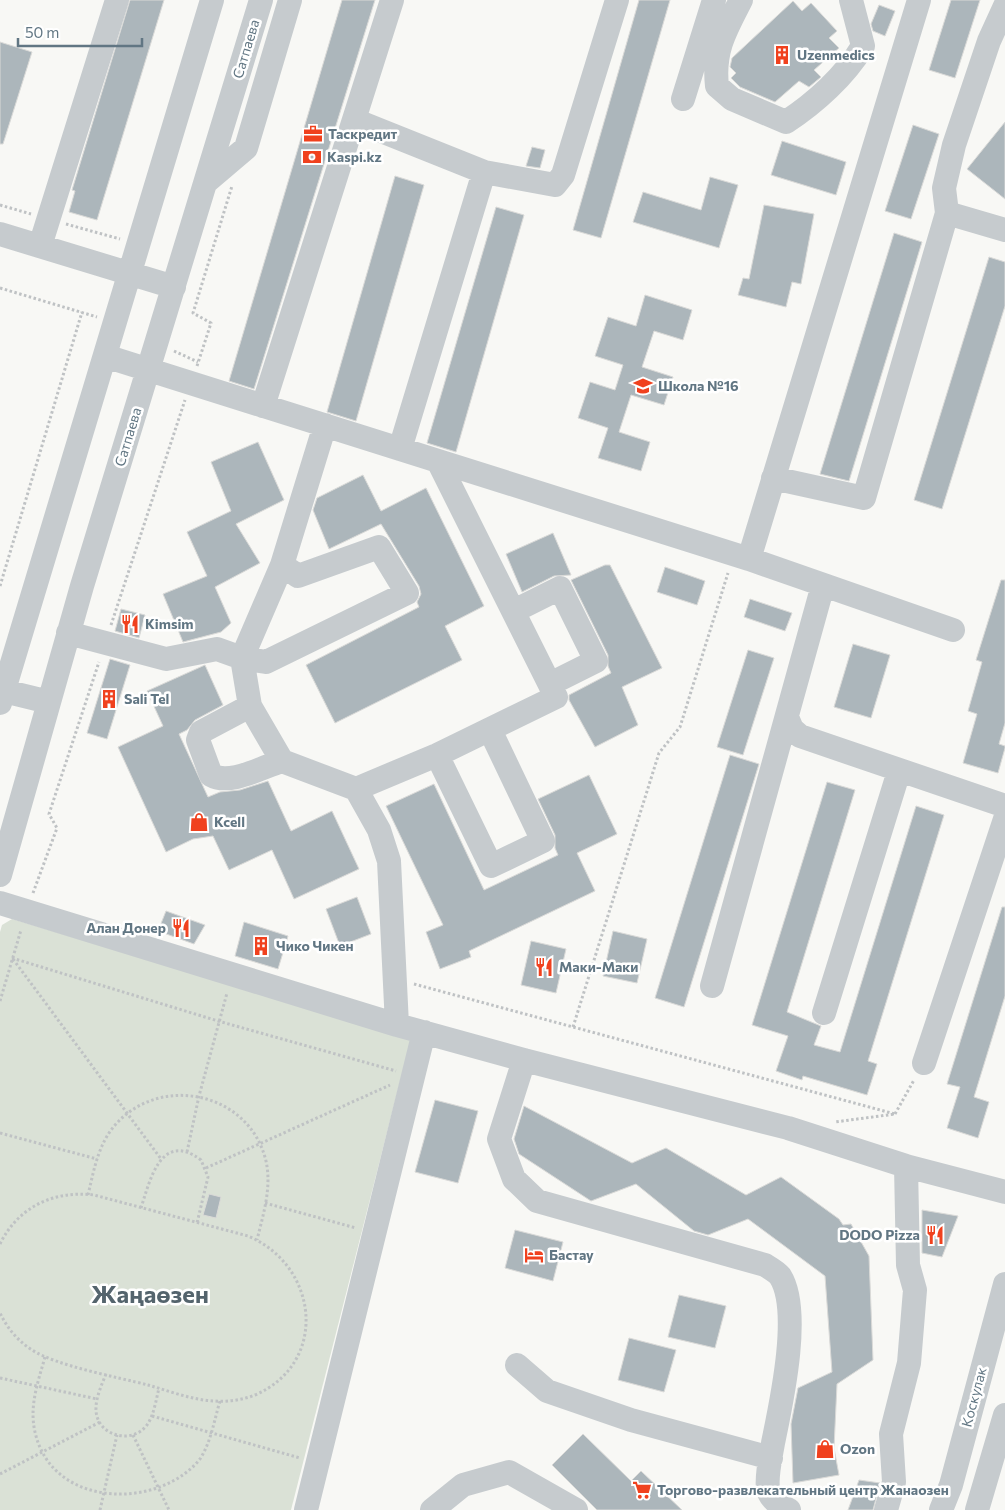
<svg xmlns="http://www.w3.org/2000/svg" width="1005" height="1510" font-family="Commissioner,sans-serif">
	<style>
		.green { fill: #dae1d6 }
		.building { fill: #acb6bb; stroke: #dadad8 }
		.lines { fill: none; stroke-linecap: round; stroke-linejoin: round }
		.path { stroke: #bfc2c4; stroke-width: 3; stroke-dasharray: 2.5 2.5; stroke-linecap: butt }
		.minor { stroke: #c6cbce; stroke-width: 24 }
		.labels { text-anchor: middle; stroke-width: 5; stroke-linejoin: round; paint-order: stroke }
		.street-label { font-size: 14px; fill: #617683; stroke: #fff }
		.poi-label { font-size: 14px; font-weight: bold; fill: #617683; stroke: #fff; text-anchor: start }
		.town-label { font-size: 24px; font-weight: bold; fill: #54646d; stroke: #fff }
	</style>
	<rect width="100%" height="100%" fill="#f8f8f5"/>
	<!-- green -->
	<path class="green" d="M12,919L411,1038L291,1510H0V932L2,925Z"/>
	<!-- building -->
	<path class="building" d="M130,0H164L97,220L69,212L75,191L72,190Z
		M342,0H375L254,389L229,381Z
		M639,0H670L601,238L573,230Z
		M951,0H980L955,78L929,70Z
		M793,1L802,11L811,3L837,31L829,38L839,48L814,70L821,77L809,87L799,81L775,102L740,87L731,78L736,73L730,67L732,58Z
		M879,5L895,11L885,36L873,31L871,24Z
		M0,42L32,52L3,144H0Z
		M1005,122V199L967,169Z
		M913,125L939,134L911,219L885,211Z
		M782,141L846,162L836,195L771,175Z
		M532,147L545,150L540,168L526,166Z
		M395,176L424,185L356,421L327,412Z
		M710,177L738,185L719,248L633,222L643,192L701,210Z
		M764,205L814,214L801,284L792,282L786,307L738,295L743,278L749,279Z
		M496,207L524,215L456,452L427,443Z
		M894,233L922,242L849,481L820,474Z
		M989,257L1005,262V306L942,509L914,500Z
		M645,295L692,310L683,340L654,331L642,367L673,377L664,405L631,395L619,432L650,442L641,471L598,458L608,428L578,418L590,382L615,390L623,365L595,356L608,317L636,326Z
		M258,442L284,500L236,524L260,563L215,587L231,623L221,632L183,642L163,594L207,576L187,532L231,511L211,462Z
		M363,475L381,511L426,488L484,606L445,626L462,660L335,723L306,665L419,607L417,602L421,594L419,586L381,524L329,549L313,510L317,498Z
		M553,533L571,575L554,576L522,592L506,554Z
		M605,565H610L662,668L622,687L638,725L595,747L569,700V695L611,673L608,666V655L571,580Z
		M665,567L705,581L697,605L657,592Z
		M1001,580H1005V723L999,744L1005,746V748L998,773L963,763L977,714L968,711L982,662L976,660Z
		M750,599L792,613L785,631L744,617Z
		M121,609L145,615L139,638L115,631Z
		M853,644L890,655L871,718L834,707Z
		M748,650L774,658L743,755L717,747Z
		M110,659L130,665L107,739L87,733Z
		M205,665L223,705L195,720L187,730L179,734L208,797L220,792L240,790L268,781L291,831L332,811L359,869L294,899L272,850L229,870L213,836L193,839L166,852L118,747L163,726L147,691Z
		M730,755L759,764L684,1007L655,998Z
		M589,775L617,834L577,853L595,891L469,951L471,957L440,969L426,932L443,925L386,806L434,784L484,890L558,855L555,848V835L538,799Z
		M827,782L855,790L787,1012L821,1026L814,1045L840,1052L916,806L944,815L868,1061L877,1064L867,1095L803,1076L802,1080L776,1071L788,1036L752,1025Z
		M357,897L371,934L340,946L326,909Z
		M1002,907H1005V996L974,1097L989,1102L978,1138L947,1128L960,1087L947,1084Z
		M166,911L205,925L194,944L158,931Z
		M244,922L288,936L278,969L235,956Z
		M613,931L647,939L637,983L603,976Z
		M531,941L566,949L556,993L521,985Z
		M435,1100L478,1111L458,1183L415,1172Z
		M524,1106L632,1163L666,1148L746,1195L781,1177L839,1219L843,1225L851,1224L869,1256L873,1360L837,1384L834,1448L839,1475L793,1483L791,1424L798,1388L832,1372L825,1276L748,1219L708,1235L694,1231L636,1184L591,1201L519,1154L514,1139Z
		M209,1194L221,1197L216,1218L203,1215Z
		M922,1210L958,1216L942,1257L922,1253Z
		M515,1230L563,1242L553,1281L505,1268Z
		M679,1295L726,1306L715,1348L668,1337Z
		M629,1338L676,1350L664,1392L618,1380Z
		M583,1434L631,1481L641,1471L682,1510H597L552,1465Z
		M859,1480L880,1483L873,1510H848Z"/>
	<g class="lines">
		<!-- path -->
		<path class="path" d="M0,205L31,214
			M66,224L120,239
			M0,288L97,317
			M174,351L198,362
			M197,366L211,323L193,313L232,186
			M0,586L82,312
			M111,625L185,400
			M33,893L57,828L49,814L99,662
			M12,958L218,1021L396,1071
			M13,959L161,1159
			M414,984L895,1114L835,1122
			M0,1001L21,930
			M573,1027L659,753L680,727L728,573
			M895,1114L914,1080
			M0,1133L97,1159
			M187,1152L199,1096L227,993
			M206,1168L390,1085
			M88,1195C94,1170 98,1144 116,1124C162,1073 250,1093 266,1161C272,1188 263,1215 257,1240
			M265,1203L356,1228
			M141,1208C150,1180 161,1130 201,1160L208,1177L197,1223
			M0,1244C18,1207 54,1190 94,1195L248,1236C319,1266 329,1363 255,1395C242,1400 228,1402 214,1401C192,1400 169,1391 148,1385C117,1377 57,1366 32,1350C18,1341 7,1328 0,1313
			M45,1357C38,1382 29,1406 35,1432C52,1509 159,1510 200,1459C211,1442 214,1421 220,1401
			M106,1374C102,1384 96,1397 96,1408C95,1435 131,1446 147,1425C154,1415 156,1400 159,1388
			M0,1378L97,1399
			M152,1416L300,1458
			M133,1435L169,1510
			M0,1474L100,1422
			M100,1510L117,1435"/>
		<!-- minor -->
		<path class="minor" d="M741,0C725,31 713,51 717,86L732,99L786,122C815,103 845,76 863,46L851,0
			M683,99L714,0
			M354,120L484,172L555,185L563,175L617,0
			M206,182L246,148L290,0
			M947,213L1005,230
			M0,234L174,287
			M40,246L117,0
			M105,356L749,559L953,630
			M263,406L392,0
			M325,425L282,565L242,658L250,706L282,761L356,789L379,830L389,861L397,1025
			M400,449L484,172
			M773,478L864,498L947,213L944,188L954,145L989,41L1005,6
			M749,559L919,0
			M514,611L560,588L596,661L550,684
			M68,633L166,659L217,649L242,658L266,662L407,593L379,547L298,576L282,565
			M4,691L49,702
			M0,703L212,0
			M250,706L201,732L198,740L211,775C230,786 262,767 282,761
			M787,717L792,729L800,736L1005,806
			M437,755L491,866L543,841L490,730
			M356,789L437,755L556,697L438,461
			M0,875L82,586L261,0
			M0,903L397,1025L524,1060L788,1128L906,1166L1005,1192
			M712,986L823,585
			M824,1013L899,771
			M524,1060L499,1139L514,1179L537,1201L765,1265C770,1268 777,1272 780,1276C802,1310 781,1404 773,1443C771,1456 766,1475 768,1489C770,1500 781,1505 789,1510
			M924,1063L1005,819
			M517,1365L547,1391L631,1420L771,1458
			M306,1510L424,1032
			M432,1510L463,1485L509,1472L576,1510
			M886,1510L894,1482L891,1434L909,1363L915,1290L908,1265L906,1166
			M941,1510L951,1485L1005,1284
			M977,1510L1005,1415"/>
	</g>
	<!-- icons -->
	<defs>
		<g id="building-bare" transform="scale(1.5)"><path d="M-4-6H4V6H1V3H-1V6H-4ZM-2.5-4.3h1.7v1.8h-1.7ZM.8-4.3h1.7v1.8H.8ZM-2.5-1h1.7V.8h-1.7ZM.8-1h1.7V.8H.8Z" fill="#f0411e" stroke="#fff" stroke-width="2.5" paint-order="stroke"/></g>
		<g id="office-bare" transform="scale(1.5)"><path d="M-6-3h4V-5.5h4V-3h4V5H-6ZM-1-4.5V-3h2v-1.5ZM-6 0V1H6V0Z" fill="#f0411e" stroke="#fff" stroke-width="2.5" paint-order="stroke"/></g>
		<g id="bank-bare" transform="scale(1.5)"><path d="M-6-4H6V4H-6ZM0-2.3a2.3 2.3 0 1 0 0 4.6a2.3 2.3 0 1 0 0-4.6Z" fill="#f0411e" stroke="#fff" stroke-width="2.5" paint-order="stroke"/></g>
		<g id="school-bare" transform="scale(1.5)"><path d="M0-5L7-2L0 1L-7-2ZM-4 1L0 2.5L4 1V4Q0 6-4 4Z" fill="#f0411e" stroke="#fff" stroke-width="2.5" paint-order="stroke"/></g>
		<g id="restaurant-bare" transform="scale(1.5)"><path d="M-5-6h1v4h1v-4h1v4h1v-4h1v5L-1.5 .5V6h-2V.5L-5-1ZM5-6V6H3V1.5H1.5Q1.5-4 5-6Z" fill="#f0411e" stroke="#fff" stroke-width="2.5" paint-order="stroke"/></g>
		<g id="shop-bare" transform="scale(1.5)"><path d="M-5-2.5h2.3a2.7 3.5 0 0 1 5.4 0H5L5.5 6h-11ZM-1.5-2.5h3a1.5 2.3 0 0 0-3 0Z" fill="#f0411e" stroke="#fff" stroke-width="2.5" paint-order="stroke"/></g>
		<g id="hotel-bare" transform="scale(1.5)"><path d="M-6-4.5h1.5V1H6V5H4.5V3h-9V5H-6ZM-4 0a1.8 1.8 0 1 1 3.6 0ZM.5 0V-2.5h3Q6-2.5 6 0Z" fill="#f0411e" stroke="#fff" stroke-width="2.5" paint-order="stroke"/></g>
		<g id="supermarket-bare" transform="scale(1.5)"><path d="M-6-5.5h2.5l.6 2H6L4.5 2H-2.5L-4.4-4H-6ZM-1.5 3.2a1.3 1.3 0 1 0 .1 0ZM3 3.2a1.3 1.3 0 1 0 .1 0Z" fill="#f0411e" stroke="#fff" stroke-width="2.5" paint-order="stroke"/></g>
	</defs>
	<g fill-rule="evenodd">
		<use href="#building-bare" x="782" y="55"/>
		<use href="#office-bare" x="313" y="134"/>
		<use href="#bank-bare" x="312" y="157"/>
		<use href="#school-bare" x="643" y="386"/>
		<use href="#restaurant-bare" x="130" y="624"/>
		<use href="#building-bare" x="109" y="699"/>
		<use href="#shop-bare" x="199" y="822"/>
		<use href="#restaurant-bare" x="181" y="928"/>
		<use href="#building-bare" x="261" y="946"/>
		<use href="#restaurant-bare" x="544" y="967"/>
		<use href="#restaurant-bare" x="935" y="1235"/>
		<use href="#hotel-bare" x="534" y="1255"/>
		<use href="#shop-bare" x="825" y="1449"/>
		<use href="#supermarket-bare" x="642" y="1490"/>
	</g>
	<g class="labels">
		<!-- street labels -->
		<g class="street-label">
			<text transform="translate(246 49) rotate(-73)" y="5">Сатпаева</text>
			<text transform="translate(128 437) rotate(-73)" y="5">Сатпаева</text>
			<text transform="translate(974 1397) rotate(-75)" y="5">Коскулак</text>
		</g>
		<!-- poi labels -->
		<g class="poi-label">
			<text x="797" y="60">Uzenmedics</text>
			<text x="328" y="139">Таскредит</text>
			<text x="327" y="162">Kaspi.kz</text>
			<text x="658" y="391">Школа №16</text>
			<text x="145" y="629">Kimsim</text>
			<text x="124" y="704">Sali Tel</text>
			<text x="214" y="827">Kcell</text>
			<text x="166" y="933" text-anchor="end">Алан Донер</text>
			<text x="276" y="951">Чико Чикен</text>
			<text x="559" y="972">Маки-Маки</text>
			<text x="920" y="1240" text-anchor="end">DODO Pizza</text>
			<text x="549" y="1260">Бастау</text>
			<text x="840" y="1454">Ozon</text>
			<text x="657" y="1495">Торгово-развлекательный центр Жанаозен</text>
		</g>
		<!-- town labels -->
		<g class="town-label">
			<text x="150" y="1303">Жаңаөзен</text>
		</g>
	</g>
	<!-- scale -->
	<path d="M18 38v8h124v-8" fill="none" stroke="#617683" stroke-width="2.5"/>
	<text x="25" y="38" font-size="15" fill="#617683" stroke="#ffffff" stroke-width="4" paint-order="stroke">50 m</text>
</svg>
